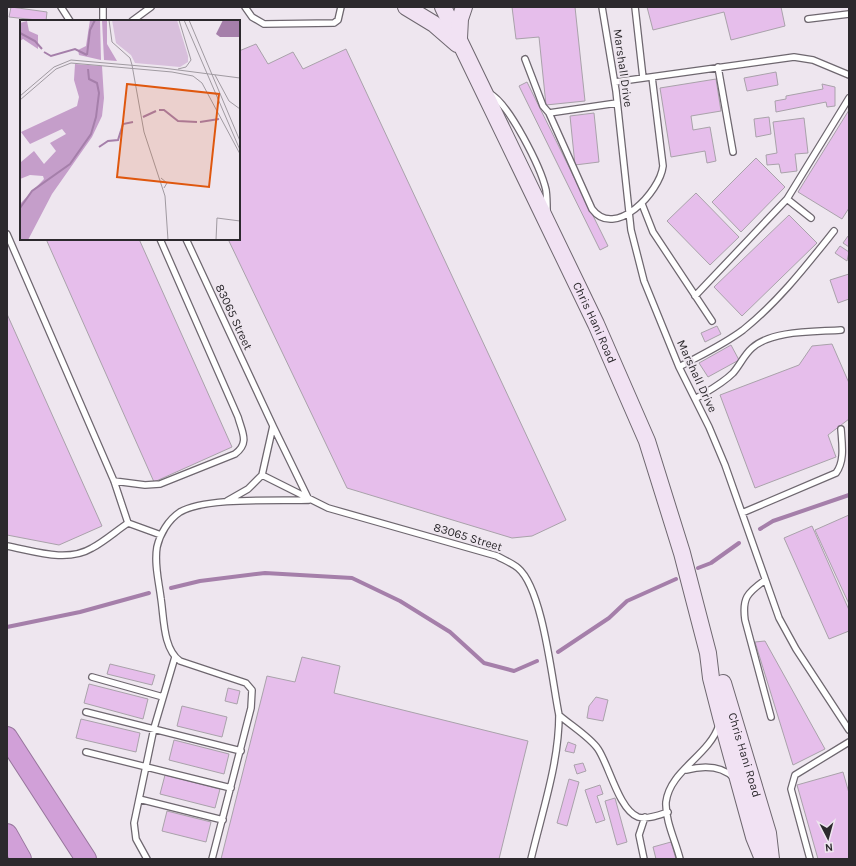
<svg xmlns="http://www.w3.org/2000/svg" width="856" height="866" font-family="Karla,sans-serif">
	<style>
		.lines { fill: none; stroke-linecap: round; stroke-linejoin: round }
		.stream { stroke: #a57faa; stroke-width: 4 }
		.building { fill: #e6beeb; stroke: #a9a2aa }
		.service-casing { stroke: #6e676f; stroke-width: 8 }
		.secondary-casing { stroke: #6e676f; stroke-width: 18 }
		.motorway-casing { stroke: #97769c; stroke-width: 22 }
		.service { stroke: #fff; stroke-width: 5.5 }
		.secondary { stroke: #f1e2f3; stroke-width: 16 }
		.motorway { stroke: #d1a0d8; stroke-width: 20 }
		.labels { text-anchor: middle; stroke-width: 4; stroke-linejoin: round; paint-order: stroke }
		.street-label { font-size: 12px; fill: #2c292d; stroke: #eee6ef }
		.inset-river { fill: none; stroke: #a57faa; stroke-width: 2 }
		.inset-road { fill: none; stroke: #a09aa1; stroke-width: 1 }
		.view { fill: #df570e; fill-opacity: 0.15; stroke: #df570e; stroke-width: 2 }
		.inset-edge { fill: none; stroke: #2c292d; stroke-width: 2 }
	</style>
	<rect width="100%" height="100%" fill="#eee6ef"/>
	<g class="lines">
		<!-- stream -->
		<path class="stream" d="M760,529L773,521L849,495
			M698,568L711,563L739,543
			M171,588L200,581L265,573L352,578L400,601L450,632L484,663L514,671L537,661
			M7,627L80,612L149,593
			M558,652L609,618L627,601L676,579"/>
	</g>
	<!-- building -->
	<path class="building" d="M11,7L47,12L46,21L9,17Z
		M512,7H575L585,101L546,105L539,37L516,39Z
		M647,7H781L785,26L731,40L724,12L653,30Z
		M256,44L268,64L293,52L303,69L346,49L566,520L532,536L512,538L347,488L228,239H239V51Z
		M776,72L778,85L747,91L744,78Z
		M716,79L721,111L691,116L693,130L710,127L716,161L707,163L705,151L671,157L660,88Z
		M527,82L608,246L600,250L519,86Z
		M822,84L835,87V106L827,107L826,102L776,112L775,101L786,99V96L823,89Z
		M849,110V208L842,219L798,192Z
		M594,113L599,162L575,165L570,116Z
		M769,117L771,134L756,137L754,119Z
		M804,118L808,153L795,154L797,171L781,173L779,164L767,165L766,155L777,153L773,122Z
		M756,158L785,187L741,232L712,202Z
		M696,193L739,237L710,265L667,221Z
		M789,215L817,243L742,316L714,287Z
		M848,236L849,237V247L843,243Z
		M46,239H139L232,447L154,482Z
		M840,246L849,252L847,261L835,253Z
		M849,274V299L838,303L830,280Z
		M7,314L102,526L59,545L7,535Z
		M717,326L721,334L705,342L701,333Z
		M832,344L849,383V419L828,435L836,457L755,488L720,395L799,365L812,346Z
		M731,345L739,360L708,377L699,363Z
		M849,515V604L815,530Z
		M812,526L849,610V631L829,639L784,538Z
		M765,641L825,749L793,765L755,642Z
		M302,657L340,666L334,693L528,741L499,859H221L267,676L295,682Z
		M110,664L155,675L152,685L107,674Z
		M89,684L148,699L143,719L84,703Z
		M228,688L240,691L237,704L225,701Z
		M596,697L608,700L603,721L587,718L589,706Z
		M182,706L227,717L222,737L177,726Z
		M81,719L140,733L136,752L76,738Z
		M174,740L229,754L224,774L169,760Z
		M568,742L576,745L574,753L565,751Z
		M583,763L586,771L577,774L574,765Z
		M843,772L849,793V859H818L797,785Z
		M165,775L220,789L215,808L160,794Z
		M569,779L579,782L567,826L557,823Z
		M600,785L603,794L597,796L605,820L596,823L585,790Z
		M615,798L627,842L617,845L605,801Z
		M167,811L211,822L206,842L162,831Z
		M671,842L676,859H656L653,847Z"/>
	<g class="lines">
		<!-- service casing -->
		<g class="service-casing">
			<path id="service" d="M61,7L70,21
				M103,7V21
				M245,7L252,17L264,24L334,23L338,20L341,7
				M602,7L616,91L631,230L644,281L679,367L709,427L725,465L779,618L796,649L849,730
				M635,7L643,78
				M808,19L849,14
				M132,21L151,7
				M525,59L543,106L549,113L592,209C615,240 660,192 663,166L652,77
				M718,67L733,152
				M615,82L794,57L813,60L849,75
				M489,93C509,103 541,168 546,190C547,197 547,205 547,212
				M549,113L617,103
				M787,199L811,218
				M642,204L653,232L712,321
				M7,234L114,481L128,523
				M186,239L273,426L262,475L248,489L227,501
				M695,296L787,199L849,98
				M679,367C701,355 723,345 743,330C778,302 806,266 834,231
				M695,399C708,391 722,384 733,373C740,365 744,355 752,348C772,330 815,332 841,330
				M273,426L309,500
				M262,475L328,508L497,556C504,560 512,563 518,568C543,589 552,681 559,715C559,763 542,812 531,859
				M114,481L145,485L160,484L235,454C250,443 242,432 238,417L160,239
				M742,513L836,473C845,461 842,444 841,429
				M7,546C34,551 67,563 92,548C105,541 116,531 128,523L161,535
				M765,580C747,593 742,598 745,620L771,717
				M92,677L163,697
				M86,712L241,751
				M559,715C570,725 590,737 598,749C609,765 619,810 638,817C647,820 659,815 668,812
				M86,752L231,788
				M686,770C702,766 721,765 734,778
				M139,799L223,820
				M147,859L136,839L134,823L154,728L175,657
				M212,859L251,708L252,690L246,683L180,661C163,649 164,618 161,599C159,582 154,564 157,547C160,534 168,520 180,512C205,497 278,501 309,500
				M644,859L639,835L645,817
				M680,859C676,842 665,821 666,802C670,770 709,756 719,725
				M810,859L791,789L795,775L849,742"/>
		</g>
		<!-- secondary casing -->
		<g class="secondary-casing">
			<g id="secondary">
				<path d="M406,7L434,24L457,44"/>
				<path id="s1" d="M443,7L596,324L647,441L682,553L708,653L711,678L721,717L754,837L763,859"/>
				<path d="M459,38L460,19L464,7"/>
				<path id="s2" d="M723,683L768,833L771,859"/>
			</g>
		</g>
		<!-- motorway casing -->
		<g class="motorway-casing">
			<path id="motorway" d="M7,737L86,859
				M7,834L21,859"/>
		</g>
		<!-- service -->
		<use href="#service" class="service"/>
		<!-- secondary -->
		<use href="#secondary" class="secondary"/>
		<!-- motorway -->
		<use href="#motorway" class="motorway"/>
	</g>
	<g class="labels">
		<!-- street labels -->
		<g class="street-label">
			<text transform="translate(623 68) rotate(82)" y="4">Marshall Drive</text>
			<text transform="translate(234 317) rotate(65)" y="4">83065 Street</text>
			<text dy="4" stroke="none"><textPath href="#s1" startOffset="350">Chris Hani Road</textPath></text>
			<text transform="translate(697 376) rotate(65)" y="4">Marshall Drive</text>
			<text transform="translate(468 537) rotate(17)" y="4">83065 Street</text>
			<text dy="4" stroke="none"><textPath href="#s2" startOffset="75">Chris Hani Road</textPath></text>
		</g>
	</g>
	<!-- overview -->
	<g transform="translate(20 20)">
		<rect width="220" height="220" fill="#eee6ef"/>
		<path d="M92,0H157L168,36V42L160,47L115,43L111,35L96,23Z" fill="#d8bfdc"/>
		<path d="M70,0H80L81,40L59,35L58,30L66,26ZM82,0H87V24L97,41L84,40ZM7,1L9,11L18,15V29L3,19L0,21V3ZM55,44L82,46L84,78L82,96L72,117L32,174L8,220H0V184L24,159L23,156L10,155L0,159L1,142L14,131L24,144L36,131L30,123L46,114L42,109L10,124L1,112L57,86L59,77L54,60Z" fill="#c59eca"/>
		<path d="M203,0H220V17H200L196,14Z" fill="#a57faa"/>
		<path class="inset-river" d="M0,13L15,21L22,29M24,32L31,36L55,29L67,35M67,35L70,10L75,0M139,90H144L158,101L177,102M123,97L136,91M180,102L199,99M79,127L88,121L98,120L103,104L113,102M0,188L12,171L50,144L71,114L76,97L79,73L77,63L69,59L68,49"/>
		<path class="inset-road" d="M89,0L92,22L110,38L112,45M164,0L220,130M169,0L220,121M112,45L124,112L145,176L148,220M143,48L220,58M158,49L166,47L171,40L159,0M152,52L173,56L182,63L220,134M195,55L209,81L220,89M0,76L34,47L51,40L143,48M0,80L36,49L51,43L152,52M141,158L147,163L144,168M196,220L197,198L220,201"/>
		<path class="view" d="M107,64L199,74L189,167L97,157Z"/>
		<rect width="220" height="220" class="inset-edge"/>
	</g>
	<!-- border -->
	<rect width="856" height="866" fill="none" stroke="#2c292d" stroke-width="16"/>
	<!-- north arrow -->
	<g transform="translate(828 838) rotate(174)" stroke="#eee6ef" stroke-width="3" paint-order="stroke">
	<path d="M0-3L7 15L0 10L-7 15Z" fill="#2c292d"/>
	<text y="-6" font-size="11" font-weight="bold" text-anchor="middle" fill="#2c292d">N</text>
	</g>
</svg>
